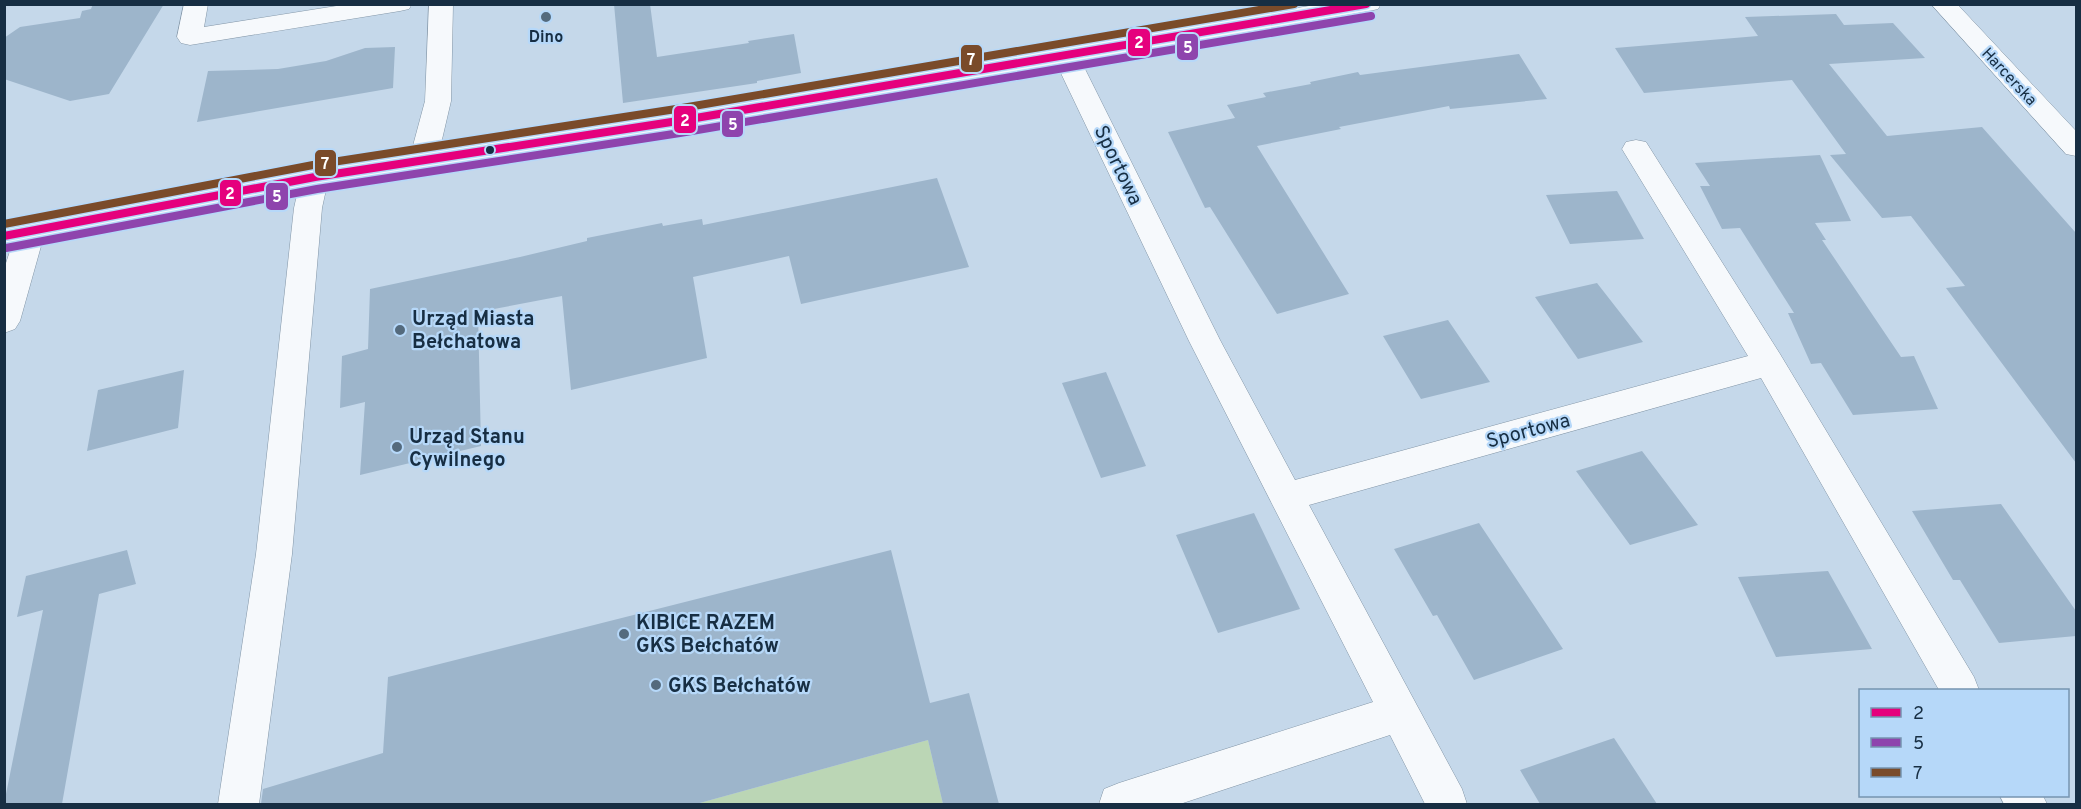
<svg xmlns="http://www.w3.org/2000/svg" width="2081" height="809" font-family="Overpass,sans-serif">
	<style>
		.green { fill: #bbd6b5 }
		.building { fill: #9db5cb }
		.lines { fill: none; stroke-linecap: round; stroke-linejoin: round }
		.minor-casing { stroke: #8295a6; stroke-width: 1 }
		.minor { fill: #f6f9fc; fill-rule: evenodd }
		.bus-1-casing { stroke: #b6d8f9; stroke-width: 11 }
		.bus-2-casing { stroke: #b6d8f9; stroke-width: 11 }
		.bus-3-casing { stroke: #b6d8f9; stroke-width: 11 }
		.bus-1 { stroke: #e5007d; stroke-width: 8 }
		.bus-2 { stroke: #8e44ad; stroke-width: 8 }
		.bus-3 { stroke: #7a4b2a; stroke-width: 8 }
		.poi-dot { fill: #546a7d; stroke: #b6d8f9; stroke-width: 2 }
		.bus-dot { fill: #172e43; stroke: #b6d8f9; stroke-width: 2 }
		.labels { text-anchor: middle; stroke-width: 4.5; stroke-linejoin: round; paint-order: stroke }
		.far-poi-label { font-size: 16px; font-weight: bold; fill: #172e43; stroke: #b6d8f9 }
		.far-street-label { font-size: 16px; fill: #172e43; stroke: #b6d8f9 }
		.street-label { font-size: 20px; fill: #172e43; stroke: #b6d8f9 }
		.poi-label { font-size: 20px; font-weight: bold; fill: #172e43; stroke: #b6d8f9; text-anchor: start }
		.line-badge { stroke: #b6d8f9; stroke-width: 2 }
		.badge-label { font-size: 16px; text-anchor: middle; font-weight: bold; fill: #fff }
	</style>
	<rect width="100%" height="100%" fill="#c5d8ea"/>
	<!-- green -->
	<path class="green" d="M928,740L943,804H696Z"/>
	<!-- building -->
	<path class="building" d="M93,4H164L109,94L70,101L4,79V38L20,27L80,18L82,11L91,9Z
		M614,4H650L657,57L749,43L748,41L794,34L801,73L757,81V83L623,103Z
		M1836,14L1844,25L1893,23L1925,58L1829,64L1887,136L1982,127L2076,233V463L1946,288L1965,286L1911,216L1882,218L1830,155L1846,154L1792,80L1644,93L1615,48L1758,36L1745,17Z
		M395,47L393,88L197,122L208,71L278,69L326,61L365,48Z
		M1519,54L1547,99L1450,109L1449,106L1339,127L1341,129L1257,146L1349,294L1277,314L1210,207L1205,208L1168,132L1235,118L1227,105L1266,97L1263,93L1311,84L1310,82L1358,72L1360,75Z
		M1820,155L1851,221L1815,223L1826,240H1822L1901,357L1914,356L1938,409L1853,415L1821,363L1811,364L1788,313H1794L1740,228L1722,229L1700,186H1710L1695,163Z
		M937,178L969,267L801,304L789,256L693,277L707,358L571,390L562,296L478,312L481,446L360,475L365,402L340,408L342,356L368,349L370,289L520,257L587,241V238L662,223L663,226L702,219L703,225Z
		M1617,191L1644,239L1570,244L1546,195Z
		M1597,283L1643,342L1578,359L1535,297Z
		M1448,320L1490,382L1421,399L1383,336Z
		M184,370L178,428L87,451L98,390Z
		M1106,372L1146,466L1101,478L1062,383Z
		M1642,451L1698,525L1630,545L1576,471Z
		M2001,504L2076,611V636L1999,643L1960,580H1953L1912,511Z
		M1254,513L1300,609L1218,633L1176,535Z
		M1479,523L1563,649L1474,680L1437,615L1433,616L1394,549Z
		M127,550L136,584L99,594L62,804H4L43,610L17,617L26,576Z
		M891,550L930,703L969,693L999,804H943L928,740L696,804H261L263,789L383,753L388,677Z
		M1828,571L1872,649L1776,657L1738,577Z
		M1614,738L1657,804H1540L1520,770Z"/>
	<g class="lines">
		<!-- minor casing -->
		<g class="minor-casing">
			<path id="minor" d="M184,4H208L204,27L349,4H412L409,9L400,11L190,45L181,43L177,37Z
				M429,4H453L451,101L440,148L678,112L1321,4H1381L1378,9L1369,11L1081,61L1220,340L1295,480L1748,356L1622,149L1626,142L1636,140L1646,142L1780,354L1974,677L1979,690H1939L1761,378L1309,505L1462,789L1467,804H1425L1390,735L1180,804H1099L1104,789L1119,783L1373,702L1189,341L1057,65L678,130L327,185L322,208L292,554L259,804H218L256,554L294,208L298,190L43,239L20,321L15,329L4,333V269L12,245L4,247V225L315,167L411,153L425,101Z
				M1931,4H1957L2076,131V156L2066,154Z
				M2000,796H2043L2047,804H2004Z"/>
		</g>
		<!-- minor -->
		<use href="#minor" class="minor"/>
		<!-- bus-1 casing -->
		<g class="bus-1-casing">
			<path id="bus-1" d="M4,236L315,177L678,121L1366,4"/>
		</g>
		<!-- bus-2 casing -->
		<g class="bus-2-casing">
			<path id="bus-2" d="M6,248L317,189L680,133L1371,16"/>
		</g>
		<!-- bus-3 casing -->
		<g class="bus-3-casing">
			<path id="bus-3" d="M4,224L313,165L676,109L1294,4"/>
		</g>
		<!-- bus-1 -->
		<use href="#bus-1" class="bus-1"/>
		<!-- bus-2 -->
		<use href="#bus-2" class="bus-2"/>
		<!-- bus-3 -->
		<use href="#bus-3" class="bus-3"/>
	</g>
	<!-- markers -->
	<g class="poi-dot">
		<circle cx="546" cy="17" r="6"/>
		<circle cx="400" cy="330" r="6"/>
		<circle cx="397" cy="447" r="6"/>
		<circle cx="624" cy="634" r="6"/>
		<circle cx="656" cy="685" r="6"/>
	</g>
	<circle class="bus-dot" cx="490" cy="150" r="5"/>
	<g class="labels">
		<!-- far-poi labels -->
		<g class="far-poi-label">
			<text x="546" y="42">Dino</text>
		</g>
		<!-- far-street labels -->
		<g class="far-street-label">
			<text transform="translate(2010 76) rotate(47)" y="6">Harcerska</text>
		</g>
		<!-- street labels -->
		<g class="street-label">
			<text transform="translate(1119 165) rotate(64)" y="7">Sportowa</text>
			<text transform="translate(1528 430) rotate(-15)" y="7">Sportowa</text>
		</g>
		<!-- poi labels -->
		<g class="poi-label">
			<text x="412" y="325">Urząd Miasta<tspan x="412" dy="23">Bełchatowa</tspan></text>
			<text x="409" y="443">Urząd Stanu<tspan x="409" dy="23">Cywilnego</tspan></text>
			<text x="636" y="629">KIBICE RAZEM<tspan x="636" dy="23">GKS Bełchatów</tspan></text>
			<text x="668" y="692">GKS Bełchatów</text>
		</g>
	</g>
	<g class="line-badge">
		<rect x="1127" y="28" width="24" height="29" rx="6" fill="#e5007d"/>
		<rect x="1176" y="33" width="23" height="28" rx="6" fill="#8e44ad"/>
		<rect x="960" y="44" width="23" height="29" rx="6" fill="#7a4b2a"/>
		<rect x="673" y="105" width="24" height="29" rx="6" fill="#e5007d"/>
		<rect x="721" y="110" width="23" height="28" rx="6" fill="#8e44ad"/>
		<rect x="314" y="149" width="23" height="28" rx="6" fill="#7a4b2a"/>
		<rect x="219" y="179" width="23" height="28" rx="6" fill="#e5007d"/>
		<rect x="265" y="182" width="24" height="29" rx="6" fill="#8e44ad"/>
	</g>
	<g class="badge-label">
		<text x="1139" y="48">2</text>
		<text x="1188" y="53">5</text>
		<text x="971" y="65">7</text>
		<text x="685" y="126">2</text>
		<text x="733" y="130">5</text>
		<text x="325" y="169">7</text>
		<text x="230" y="199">2</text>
		<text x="277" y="202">5</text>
	</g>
	<!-- border -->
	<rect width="2081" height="809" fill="none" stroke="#172e43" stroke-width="12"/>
	<!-- legend -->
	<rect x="1859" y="689" width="210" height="108" fill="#b6d8f9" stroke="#7694b0" stroke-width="1.5"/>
	<rect x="1871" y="708" width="30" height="9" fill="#e5007d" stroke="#7694b0" stroke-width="1.5"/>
	<text x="1913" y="719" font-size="18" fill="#172e43">2</text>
	<rect x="1871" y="738" width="30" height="9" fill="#8e44ad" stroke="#7694b0" stroke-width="1.5"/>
	<text x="1913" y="749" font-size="18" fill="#172e43">5</text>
	<rect x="1871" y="768" width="30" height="9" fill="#7a4b2a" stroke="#7694b0" stroke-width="1.5"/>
	<text x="1913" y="779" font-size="18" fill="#172e43">7</text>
</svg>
